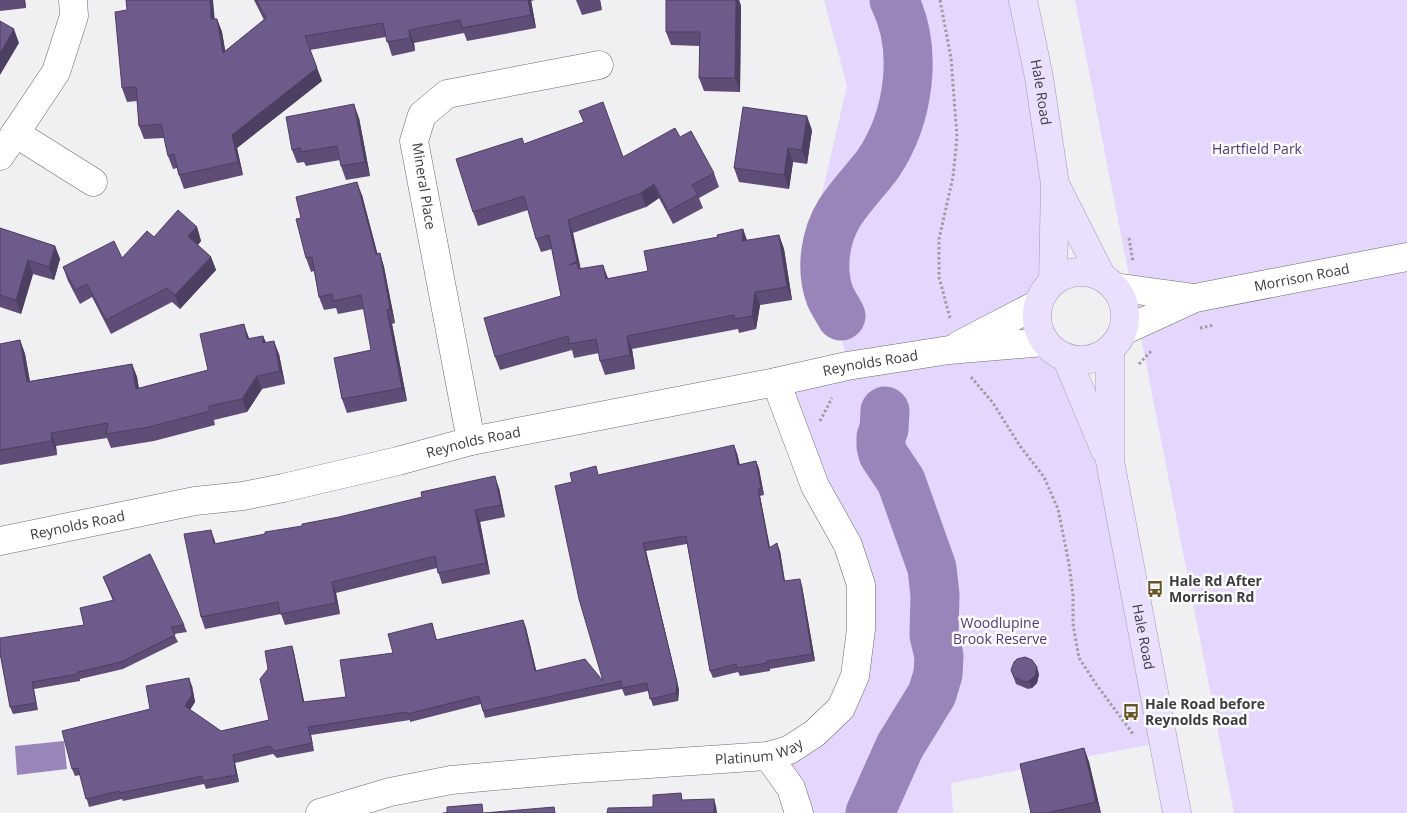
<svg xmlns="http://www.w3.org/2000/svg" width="1407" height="813" font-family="'Open Sans',sans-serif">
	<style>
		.green { fill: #e5d6fe }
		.water { fill: #9985b9 }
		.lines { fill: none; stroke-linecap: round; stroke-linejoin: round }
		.river { stroke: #9985b9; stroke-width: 49 }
		.minor-casing { stroke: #6c6b6d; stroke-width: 29 }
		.major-casing { stroke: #a499b9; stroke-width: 29 }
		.path { stroke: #9d9c9e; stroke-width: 3; stroke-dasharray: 2.5 2.5; stroke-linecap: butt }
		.minor { stroke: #fff; stroke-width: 28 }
		.major { stroke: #eadffd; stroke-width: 28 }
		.wall { fill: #5f4d78 }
		.shaded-wall { fill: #4d3f61 }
		.building { fill: #6e5a8b; stroke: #4d3f61 }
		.labels { text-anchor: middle; stroke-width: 5; stroke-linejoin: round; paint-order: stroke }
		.street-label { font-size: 14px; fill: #3d3d3e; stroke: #fdfcff }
		.park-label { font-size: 14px; fill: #533778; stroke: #fdfcff }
		.poi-label { font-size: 14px; font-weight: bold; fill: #3d3d3e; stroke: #fdfcff; text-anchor: start }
	</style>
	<rect width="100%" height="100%" fill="#f0eff2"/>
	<!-- green -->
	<path class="green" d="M824,0H1023L1053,282C1027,310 1032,342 1067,359L1110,461L1163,742L951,783L953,813H803L789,750L841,708L861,585L776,382L847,366L820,202L847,86Z
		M1075,0H1407V813H1234Z"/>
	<!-- water -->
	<path class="water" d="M64,741L67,769L17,775L15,746Z"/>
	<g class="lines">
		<!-- river -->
		<path class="river" d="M841,316C838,310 833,303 830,296C820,269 825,236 840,212C851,195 866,180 878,164C909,118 919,50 894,0
			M870,813L900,746L932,694L938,674L939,656L934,635L935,595L932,568L901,481L883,454L881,446V437L884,429L885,411"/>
		<!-- minor casing -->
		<g class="minor-casing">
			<g id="minor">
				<path d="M15,133L93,182"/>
				<path d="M0,156L56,72L74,16L73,0"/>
				<path d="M1114,287L1195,298"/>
				<path id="s1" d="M1123,331L1195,298L1407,257"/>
				<path d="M959,345L1038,304"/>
				<path d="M471,441L414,141L422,115L447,94L599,65"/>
				<path id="s2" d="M0,541L195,501L243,496L283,488L398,461L471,441L776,382L847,366L949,350L1044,342"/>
				<path d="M768,756L791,788L799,813"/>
				<path id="s3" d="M320,813L390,792L451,780L575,769L768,756L789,750L815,733L841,708L855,676L861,629V585L848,545L815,486L776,382"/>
			</g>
		</g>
		<!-- major casing -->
		<g class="major-casing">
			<g id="major">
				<path id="s4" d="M1023,0L1039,77L1055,184L1053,282"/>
				<path d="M1057,188L1102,277"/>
				<circle cx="1081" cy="316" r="44"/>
				<path id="s5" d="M1110,350V461L1177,813"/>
				<path d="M1067,359L1105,450"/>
			</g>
		</g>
		<!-- path -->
		<path class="path" d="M940,0L951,58L957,137L953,177L939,239V277L950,318
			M1129,238L1133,262
			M1200,328L1214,325
			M1139,364L1152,350
			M971,377L993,403L1020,446L1044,477L1058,509L1069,564L1073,595V624L1079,658L1096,684L1133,734
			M820,421L832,398"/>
		<!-- minor -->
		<use href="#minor" class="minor"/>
		<!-- major -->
		<use href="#major" class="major"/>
	</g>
	<!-- wall -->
	<path class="wall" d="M0,0H25L26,8L0,11Z
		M254,0H535L531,1L536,28L467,41L464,33L414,43L415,51L392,56L386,37L310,50L322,81L237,148L243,175L184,189L179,175L177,168L173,169L168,156L164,138L144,139L139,126L137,101L127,102L122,88L127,10L217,19L222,32L225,51L264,20Z
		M576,0H600L602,10L582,15Z
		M666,0H739L741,6L740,92L704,91L699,78L700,46L671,45L666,32Z
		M359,118L370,176L346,180L341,166L340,160L306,166L304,162L297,163L292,150Z
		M812,130L807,164L793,162L789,189L739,182L734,168Z
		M680,137L714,173L719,187L699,198L703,208L673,224L659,198L646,207L573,233L580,269L608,279L648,271L718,237L743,229L747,241L779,235L784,249L792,300L760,305L756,329L739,333L738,329L632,349L635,369L605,375L600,361L599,353L574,358L572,350L500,370L495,357L561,296L552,249L541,252L536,239L528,210L478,226L473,212L524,144L623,157Z
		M362,195L377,253H380L384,267L395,323L392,324L407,401L347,413L342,399L371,350L364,309L338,314L336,308L324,310L319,297L314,271L311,272L306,258L301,218Z
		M197,227L201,241L198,245L211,257L216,270L180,309L172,302L111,334L92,297L80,304L68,281L63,267L122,258L154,237Z
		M0,228L55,246L60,259L54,280L33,274L21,314L0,307Z
		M263,336L266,342L279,354L285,384L262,389L247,412L214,420L215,425L154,441L111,448L107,438L56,446L57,455L0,465V344L20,340L25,354L30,381L132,364L137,377L139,388L208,370L249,339Z
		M737,453L740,465L756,461L759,469L764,495L760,496L770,547L780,551L785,581L802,586L815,661L770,669V671L740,676L738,672L713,678L710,671L687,544L646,551L679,690L678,701L653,706L648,691L625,696L622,689L485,718L481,704L410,722V720L311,735L314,751L277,758L273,754L235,763L239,782L206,789L204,784L123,801L122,799L89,807L80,775L75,776L72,769L150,709L192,686L195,702L190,710L221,731L269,720L292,646L294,653L304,702L346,697L393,653L432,623L437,640L523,620L526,628L536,670L603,681L572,482L599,475Z
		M499,488L505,517L480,522L490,574L442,584L437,568L336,593L340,614L285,625L281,614L205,629L201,617L215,541V544Z
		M103,577L184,625L187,632L174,634L178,642L123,669L80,679V681L34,689L38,710L13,714L10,707L0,653L84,625L113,601Z
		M1011,670L1039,674L1037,683L1032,688L1028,689L1016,684Z
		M1084,748L1089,762L1101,813H1031Z"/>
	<!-- shaded-wall -->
	<path class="shaded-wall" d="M23,0H25L26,8Z
		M210,0H213L216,33L211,19Z
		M528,0H531L536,28L531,15Z
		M599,0H600L602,10Z
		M736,0H739L741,6L740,92L735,78Z
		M217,19L222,32L228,66L223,53Z
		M14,29L19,43L0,75V53Z
		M409,30L414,43L415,51L410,38Z
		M317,68L322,81L237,148L243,175L238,162L232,135Z
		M354,104L359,118L370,176L365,162Z
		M807,116L812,130L807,164L802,150Z
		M788,148L793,162L789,189L784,175Z
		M357,182L362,195L381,267L376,254Z
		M654,184L659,198L646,207L641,193Z
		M568,220L573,233L582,274L577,261Z
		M197,227L201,241L193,250L188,236Z
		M743,229L748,243L742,241Z
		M779,235L784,249L792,300L787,287Z
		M55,246L60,259L54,280L49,267Z
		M380,253L384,267L395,323L390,309Z
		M211,257L216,270L180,309L175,295Z
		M28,260L33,274L21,314L16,300Z
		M603,265L608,278L606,279Z
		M755,292L760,305L756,329L752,316Z
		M387,310L392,324L407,401L402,388Z
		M244,324L249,338L252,353L247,339Z
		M263,336L268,349L263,343Z
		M627,336L632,349L635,369L630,355Z
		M20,340L25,354L32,395L27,382Z
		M274,341L279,354L285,384L280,371Z
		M132,364L137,377L141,403L136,389Z
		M257,376L262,389L247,412L242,399Z
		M51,433L56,446L57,455L52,441Z
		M734,445L737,453L741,472L738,465Z
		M756,461L759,469L764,495L761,488Z
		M495,476L499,488L505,517L501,505Z
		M758,489L760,496L771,555L769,548Z
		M475,510L480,522L490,574L486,563Z
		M211,530L215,541L218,556L214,544Z
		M643,543L646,551L679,690L678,701L676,693Z
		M777,543L780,551L786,589L784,581Z
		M800,579L802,586L815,661L812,654Z
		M332,582L336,593L340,614L336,603Z
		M523,620L526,628L538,678L535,671Z
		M292,646L294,653L306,710L303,702Z
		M1037,667L1039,674L1037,683L1032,688L1029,681Z
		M189,678L192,686L195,702L187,714L185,706Z
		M308,727L311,735L314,751Z
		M1084,748L1089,762L1101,813L1096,802Z
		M233,755L235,763L239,782L236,775Z
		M714,799L716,806L717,813H714Z"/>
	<!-- building -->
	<path class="building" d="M126,0H210L211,19H217L223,53L266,18L256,0H528L531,15L462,28L460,20L409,30L410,38L387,42L383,23L305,36L317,68L232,135L238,162L179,175L174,154L168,156L161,124L139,126L136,87L122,88L115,12L127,10Z
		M666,0H736L735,78H699L700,32H666Z
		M0,21L14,29L0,53Z
		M603,102L623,157L675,128L680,137L691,131L714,173L692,185L698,195L668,211L654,184L641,193L568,220L577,261L569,265L577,263L578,269L603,265L606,279L648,271L644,251L718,237L717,235L743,229L742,241L779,235L787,287L755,292L752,316L734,319V315L627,336L630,355L600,361L596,339L569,344L568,336L495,357L484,318L561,296L549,235L536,239L524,196L473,212L456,159L522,138L524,144L584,122L579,111Z
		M354,104L365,162L341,166L337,146L301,152L300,148L292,150L286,117Z
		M743,107L807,116L802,150L788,148L784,175L734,168Z
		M357,182L376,254L380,253L390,309L387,310L402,388L342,399L334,358L371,350L361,295L333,301L332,294L319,297L312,257L306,258L296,219L301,218L296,197Z
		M178,210L197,227L188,236L211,257L175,295L167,288L106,320L87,284L75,290L63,267L114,241L122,258L147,231L154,237Z
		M0,228L55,246L49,267L28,260L16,300L0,295Z
		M244,324L247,339L263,336V343L274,341L280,371L257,376L242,399L209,406L210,411L149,427L106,434L108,423L51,433L52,441L0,450V344L20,340L27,382L132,364L136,389L208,370L200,334Z
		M734,445L738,465L756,461L761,488L758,489L769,548L777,543L784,581L800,579L812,654L767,661V663L737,668L736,664L710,671L686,536L643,543L677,682L676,693L650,699L647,683L622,688L621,681L483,711L479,696L407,714V712L308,727L312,743L275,751L270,746L233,755L236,775L203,781L202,776L120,793L119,791L86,799L78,768L72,769L62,731L150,709L146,686L189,678L192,695L185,706L221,731L269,720L260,679L268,669L265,651L292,646L303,702L346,697L340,660L393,653L388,634L432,623L436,640L523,620L535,671L585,659L603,681L579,599L555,486L572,482L570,473L596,466L598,475Z
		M495,476L501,505L475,510L486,563L438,573L435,556L332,582L336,603L280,614L278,602L201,617L184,534L211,530L214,544L265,534V532L302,526V524L339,517L422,497L421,492Z
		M150,554L184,625L171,627L175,635L121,662L78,672V674L32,682L36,703L10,707L0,653V638L84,625L80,608L114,600L103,577Z
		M1025,657L1032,660L1037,667L1035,676L1029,681L1025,682L1014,677L1011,670L1014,662L1017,659Z
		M1084,748L1096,802L1047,813H1031L1020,764Z
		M681,793L682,800L714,799V813H607L608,808L653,807V795Z
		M482,804L483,813H443H447V807Z
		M554,807L555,813H484Z"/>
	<!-- icons -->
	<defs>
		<g id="bus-bare" transform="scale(1.35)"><path d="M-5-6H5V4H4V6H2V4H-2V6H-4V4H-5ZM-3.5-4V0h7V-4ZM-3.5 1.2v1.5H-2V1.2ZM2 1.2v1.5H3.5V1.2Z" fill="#675624" stroke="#fdfcff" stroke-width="2.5" paint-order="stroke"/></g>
	</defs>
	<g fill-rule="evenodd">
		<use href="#bus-bare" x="1155" y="589"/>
		<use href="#bus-bare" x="1131" y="712"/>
	</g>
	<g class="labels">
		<!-- street labels -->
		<g class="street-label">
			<text dy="5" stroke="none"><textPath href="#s4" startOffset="94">Hale Road</textPath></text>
			<text transform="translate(424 186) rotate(81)" y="5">Mineral Place</text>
			<text dy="5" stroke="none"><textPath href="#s1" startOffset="188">Morrison Road</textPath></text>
			<text dy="5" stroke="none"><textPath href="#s2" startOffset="889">Reynolds Road</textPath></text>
			<text dy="5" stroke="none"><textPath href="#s2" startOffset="484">Reynolds Road</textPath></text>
			<text dy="5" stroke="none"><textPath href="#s2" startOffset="79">Reynolds Road</textPath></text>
			<text dy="5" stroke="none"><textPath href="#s5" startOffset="290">Hale Road</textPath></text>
			<text dy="5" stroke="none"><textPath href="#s3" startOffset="445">Platinum Way</textPath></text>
		</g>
		<!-- park labels -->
		<g class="park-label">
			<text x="1257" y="154">Hartfield Park</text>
			<text x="1000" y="628">Woodlupine<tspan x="1000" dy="16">Brook Reserve</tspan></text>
		</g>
		<!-- poi labels -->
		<g class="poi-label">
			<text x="1169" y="586">Hale Rd After<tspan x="1169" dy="16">Morrison Rd</tspan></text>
			<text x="1145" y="709">Hale Road before<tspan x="1145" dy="16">Reynolds Road</tspan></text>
		</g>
	</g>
</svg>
